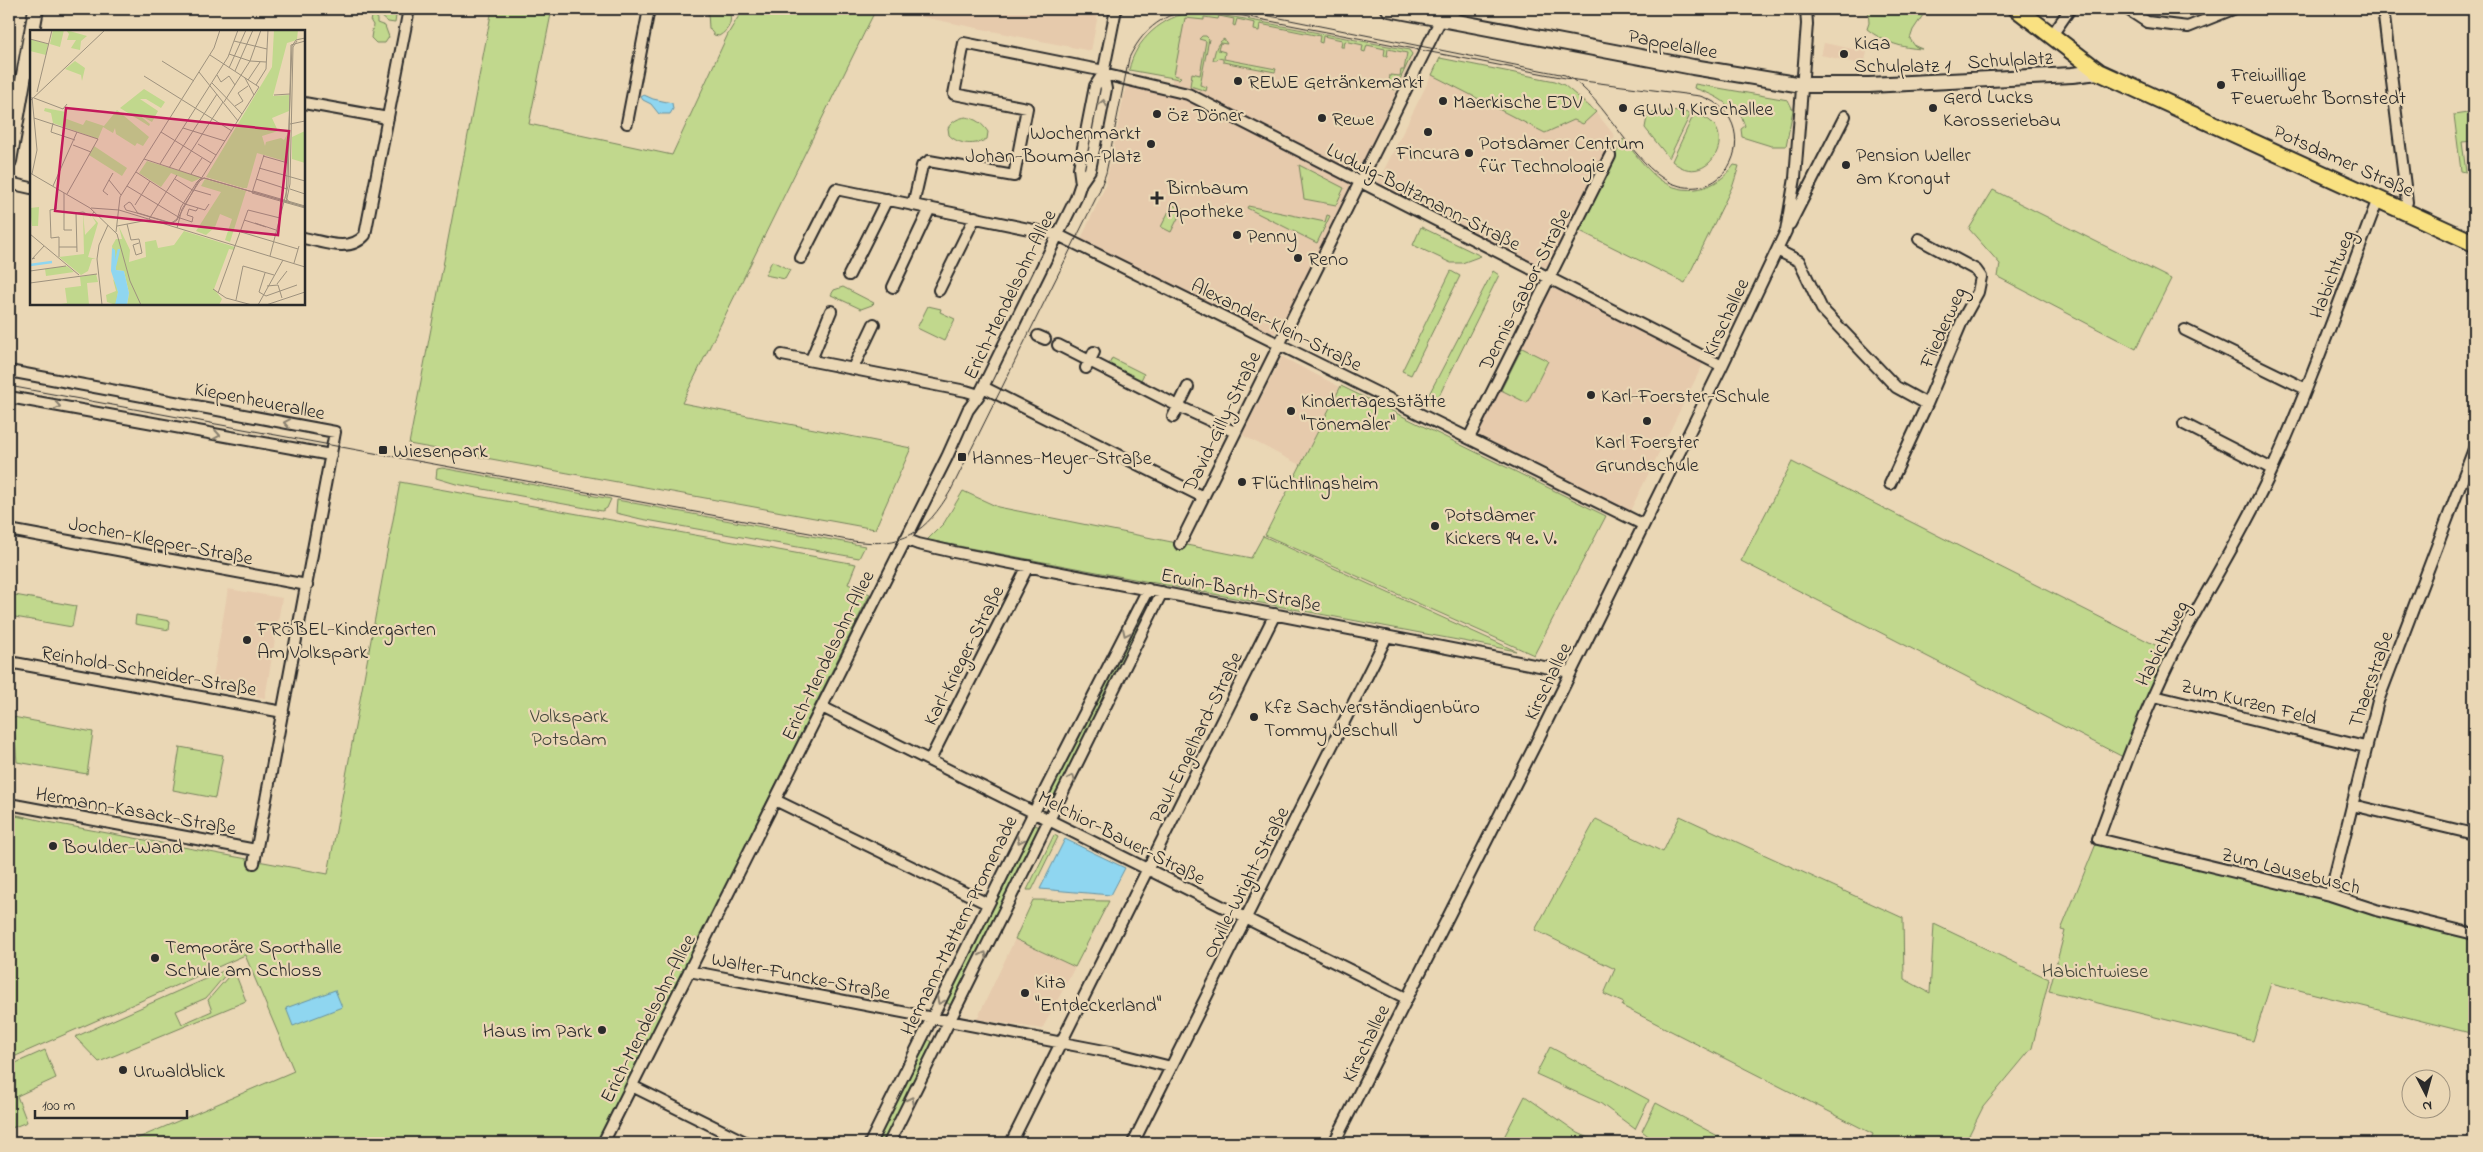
<svg xmlns="http://www.w3.org/2000/svg" width="2483" height="1152" font-family="'Indie Flower',sans-serif">
	<style>
		.built { fill: #e6caac }
		.green { fill: #c1d88d; stroke: #76825c }
		.water { fill: #8fd6f0; stroke: #6792a1 }
		.lines { fill: none; stroke-linecap: round; stroke-linejoin: round }
		.street-casing { stroke: #2b2b2b; stroke-width: 14 }
		.secondary-casing { stroke: #2b2b2b; stroke-width: 18 }
		.primary-casing { stroke: #2b2b2b; stroke-width: 20 }
		.street { stroke: #ead7b5; stroke-width: 10 }
		.secondary { stroke: #ead7b5; stroke-width: 14 }
		.primary { stroke: #f9e181; stroke-width: 16 }
		.tram { stroke: #2b2b2b; stroke-width: 1 }
		.oneway { stroke: #8a8170 }
		.poi-dot { fill: #2b2b2b; stroke: #ead7b5; stroke-width: 2 }
		.labels { text-anchor: middle; stroke-width: 4.5; stroke-linejoin: round; paint-order: stroke }
		.poi-label { font-size: 20px; fill: #2b2b2b; stroke: #ead7b5; text-anchor: start }
		.street-label { font-size: 20px; fill: #2b2b2b; stroke: #ead7b5 }
		.park-label { font-size: 20px; fill: #42453a; stroke: #ead7b5 }
		.inset-river { fill: none; stroke: #8fd6f0; stroke-width: 2.5 }
		.inset-road { fill: none; stroke: #9e927e; stroke-width: 1 }
		.view { fill: #c2185b; fill-opacity: 0.15; stroke: #c2185b; stroke-width: 2.5 }
		.inset-edge { fill: none; stroke: #2b2b2b; stroke-width: 2.5 }
	</style>
	<rect width="100%" height="100%" fill="#ead7b5"/>
	<filter id="ink" filterUnits="userSpaceOnUse"><feTurbulence type="fractalNoise" baseFrequency=".02" numOctaves="2"/><feDisplacementMap in="SourceGraphic" scale="10" xChannelSelector="R" yChannelSelector="G"/><feConvolveMatrix kernelMatrix="1 2 1 2 8 2 1 2 1" color-interpolation-filters="sRGB"/></filter>
	<g filter="url(#ink)">
		<!-- built -->
		<path class="built" d="M883,9H1099L1091,51Z
			M1185,15H1217L1416,51L1282,328L1275,333L1267,334L1080,241L1105,187L1126,86L1169,95Z
			M1824,43L1867,52L1864,65L1821,55Z
			M1440,58L1564,85L1591,106L1615,136L1553,261L1548,266L1540,268L1376,186Z
			M1558,287L1705,360L1630,511L1476,434L1549,290Z
			M1282,357L1340,387L1300,465L1242,435Z
			M228,589L282,598L265,698L211,689Z
			M1015,939L1075,967L1042,1029L977,1019Z"/>
		<!-- green -->
		<path class="green" d="M360,9H397L395,23L388,22L381,16L377,18V23L385,26L389,37L385,43H376L371,38L373,25L370,20L374,16L365,15Z
			M492,9H552L529,124L672,155L728,34L743,9H876L682,403L911,448L875,529L409,444Z
			M712,9L729,10C733,22 729,30 719,36L714,35L709,28L708,13Z
			M1868,9H1927L1913,30L1910,39L1915,46L1922,49C1902,48 1883,42 1867,29L1869,23Z
			M1193,12L1240,18L1409,50L1412,54L1395,90L1381,82L1389,83L1390,75L1400,76L1401,70H1404L1407,53L1388,49L1387,56H1384L1385,49L1367,45L1365,52L1362,51L1363,45L1345,41L1344,47H1341L1342,40L1323,36L1322,43L1319,42L1320,36L1260,24L1259,31L1254,30L1255,23L1237,19L1235,26L1233,25L1234,19L1219,16L1218,19L1204,17V20L1185,18L1174,75L1181,77L1179,79L1129,70C1135,40 1163,16 1193,12Z
			M1202,36H1206L1209,39L1200,85L1207,87L1206,91L1190,86L1192,73L1200,75L1206,41L1199,39Z
			M1224,39L1227,44L1220,43L1218,50L1225,52L1224,59L1276,69L1275,72L1223,62V59L1218,58L1217,60H1213C1215,52 1216,43 1224,39Z
			M1440,58L1555,81L1564,85L1596,112L1583,124L1574,120L1545,133L1432,75Z
			M1695,84L1788,100L1793,110L1786,146H1771L1742,137L1741,129L1745,126L1740,113L1735,114C1725,99 1711,94 1694,88Z
			M1657,110L1691,113L1669,158L1645,128L1647,117Z
			M2474,112V141L2462,142L2466,172L2461,171L2454,115Z
			M1694,114C1745,124 1709,194 1672,161Z
			M966,117C976,119 983,124 988,132L987,139C975,146 959,145 949,135L948,128C952,121 959,118 966,117Z
			M1623,139C1634,152 1645,168 1659,179C1684,198 1717,190 1734,165L1739,166L1733,185L1685,283L1578,230Z
			M1299,165L1344,188L1336,205L1304,199Z
			M1993,190L2171,279L2136,349L1998,277L2000,264L1969,229Z
			M1172,205L1183,208L1171,232L1161,227Z
			M1248,206L1325,222L1327,215L1330,216L1317,243L1247,208Z
			M1421,227L1481,256L1462,263H1451L1413,245Z
			M772,261L790,270L785,279L765,275Z
			M1451,271L1460,276L1411,375L1402,371Z
			M1493,271L1499,275L1434,406L1425,402Z
			M843,287L874,303L872,305L861,309L831,295L834,290Z
			M928,306L941,309L940,312L955,319L944,341L917,328Z
			M1522,348L1548,361L1527,403L1501,390Z
			M1112,358L1144,374L1140,382L1108,367Z
			M1341,386L1606,516L1534,655L1265,535Z
			M1792,462L2173,654L2127,759L1741,561Z
			M442,468L611,499L607,508L602,511L456,484L436,478L437,469Z
			M400,482L856,564L848,584L870,594L598,1143H127L294,1071L245,955L9,1059V815L26,818L9,813L48,822L328,874Z
			M963,491L998,507L1251,558L1263,536L1516,651L927,540L944,523Z
			M617,500L865,546L859,558L641,519L616,513Z
			M9,594L76,606L72,627L9,616Z
			M1145,603L1153,606L1055,804L1046,800Z
			M136,615L170,621L169,630L135,624Z
			M13,717L93,732L87,774L17,762Z
			M180,747L223,755L215,798L173,790Z
			M1680,816L1903,918L1904,979L1930,993L1934,924L2049,979L2032,1048L1983,1107L1965,1143H1869L1873,1134L1622,1006L1624,1003L1604,994L1615,969L1535,930L1596,819L1663,852Z
			M1035,825L1042,828L953,1006L945,1002Z
			M1054,835L1058,837L1032,890H1027Z
			M2098,839L2474,934V1034L2271,983L2253,1041L2049,991L2065,931L2061,930Z
			M1033,900L1109,901L1075,967L1015,939Z
			M232,967L206,998L176,1011L182,1024L212,1011L208,1000L234,970L246,1001L99,1062L75,1037Z
			M927,1039L935,1043L885,1143H875Z
			M1550,1047L1649,1100L1635,1129L1600,1103L1536,1074Z
			M45,1050L56,1078L17,1096L27,1122L9,1129V1066Z
			M1525,1096L1578,1133L1600,1143H1501Z
			M1656,1103L1731,1143H1657L1642,1131Z"/>
		<!-- water -->
		<path class="water" d="M644,95L653,99L672,103L673,109L670,114H659L651,104L643,100L641,97Z
			M1065,839L1125,868L1111,895L1040,889Z
			M335,990L342,1007L293,1026L286,1008Z"/>
		<g class="lines">
			<!-- street casing -->
			<g class="street-casing">
				<path id="street" d="M2127,9L2147,22L2188,27L2233,9
					M2383,9L2407,202L2403,210
					M2052,35L2070,9
					M1103,74L1188,94L1722,366
					M304,103L388,118
					M627,123L649,9
					M9,183L31,188
					M1081,183L1079,168L1095,86L1103,74
					M2378,199C2343,290 2312,382 2272,470C2243,534 2205,592 2173,654C2143,714 2121,776 2098,839L2330,895L2376,910L2474,934
					M913,205L922,166L929,161L1014,176L1027,108L954,94L964,43L1104,71
					M1790,224L1845,116
					M304,238C324,242 350,253 365,235L409,9
					M1919,239L1976,270L1981,277L1978,292L1963,319L1927,404
					M1777,250L1799,261L1822,309L1896,387L1927,404L1890,484
					M801,258L836,189L1058,235L1642,524
					M849,275L887,199
					M893,287L930,208
					M939,290L975,217
					M2185,330L2306,389
					M1038,336L1045,339
					M1058,345L1178,406L1235,432
					M782,355L966,391L979,395
					M811,360L831,311
					M853,368L874,324
					M1086,368L1094,352
					M9,371L335,432L254,863
					M983,387L1203,497
					M9,397L331,455
					M1173,417L1188,387
					M2184,424L2272,469
					M1469,438L1610,156
					M9,530L307,585
					M905,539L918,544L954,552L1570,672
					M1180,544L1441,19L1457,9
					M9,662L283,712
					M2154,696L2365,747
					M822,707L1406,998
					M930,760L1028,566
					M775,800L988,904
					M9,804L256,850
					M2352,805L2474,834
					M2330,895L2378,701L2474,449
					M689,971L1115,1053L1171,1067
					M632,1086L747,1143
					M603,1143L947,457L968,410L979,395L1076,198L1081,183L1090,170L1106,89L1103,74L1116,9
					M870,1143L1034,812L1148,589
					M889,1143L1162,592
					M1011,1143L1275,614
					M1133,1143L1387,636
					M1334,1143L1538,739L1722,366L1786,231L1795,178L1807,24L1806,9"/>
			</g>
			<!-- secondary casing -->
			<g class="secondary-casing">
				<path id="secondary" d="M1389,9L1693,67L1802,85H1869L2072,75L2099,72
					M32,31L36,9
					M9,69L20,9
					M9,161L31,35"/>
			</g>
			<!-- primary casing -->
			<g class="primary-casing">
				<path id="primary" d="M2017,9L2099,72L2474,243"/>
			</g>
			<!-- street -->
			<use href="#street" class="street"/>
			<!-- secondary -->
			<use href="#secondary" class="secondary"/>
			<!-- primary -->
			<use href="#primary" class="primary"/>
			<!-- tram -->
			<path class="tram" d="M1207,9L1576,80L1700,96C1760,114 1738,199 1680,186C1636,176 1606,95 1565,75L1235,9
				M9,386L853,541C903,548 926,533 951,490L1099,192L1106,173L1129,58C1142,31 1159,17 1188,9"/>
		</g>
		<!-- one-way arrows -->
		<defs><path id="oneway-chevron" d="M-2-3.5L2.5 0L-2 3.5" fill="none" stroke-width="1.6" stroke-linecap="round" stroke-linejoin="round" transform="scale(1.25)"/></defs>
		<g class="oneway">
			<use href="#oneway-chevron" transform="translate(1103 103) rotate(-79)"/>
			<use href="#oneway-chevron" transform="translate(57 406) rotate(10)"/>
			<use href="#oneway-chevron" transform="translate(287 423) rotate(-170)"/>
			<use href="#oneway-chevron" transform="translate(217 435) rotate(10)"/>
			<use href="#oneway-chevron" transform="translate(1126 633) rotate(116)"/>
			<use href="#oneway-chevron" transform="translate(1072 778) rotate(-64)"/>
			<use href="#oneway-chevron" transform="translate(1020 840) rotate(116)"/>
			<use href="#oneway-chevron" transform="translate(984 955) rotate(-63)"/>
			<use href="#oneway-chevron" transform="translate(940 1001) rotate(116)"/>
			<use href="#oneway-chevron" transform="translate(911 1100) rotate(-63)"/>
		</g>
	</g>
	<!-- markers -->
	<g class="poi-dot">
		<circle cx="1844" cy="54" r="5"/>
		<circle cx="1238" cy="81" r="5"/>
		<circle cx="2221" cy="85" r="5"/>
		<circle cx="1443" cy="101" r="5"/>
		<circle cx="1623" cy="108" r="5"/>
		<circle cx="1933" cy="108" r="5"/>
		<circle cx="1157" cy="114" r="5"/>
		<circle cx="1322" cy="118" r="5"/>
		<circle cx="1428" cy="132" r="5"/>
		<circle cx="1151" cy="144" r="5"/>
		<circle cx="1469" cy="153" r="5"/>
		<circle cx="1846" cy="165" r="5"/>
		<path d="M1154.5 190.5h5v5h5v5h-5v5h-5v-5h-5v-5h5z"/>
		<circle cx="1237" cy="235" r="5"/>
		<circle cx="1298" cy="258" r="5"/>
		<circle cx="1591" cy="395" r="5"/>
		<circle cx="1291" cy="411" r="5"/>
		<circle cx="1647" cy="421" r="5"/>
		<rect x="378" y="445" width="10" height="10" rx="2.5"/>
		<rect x="957" y="452" width="10" height="10" rx="2.5"/>
		<circle cx="1242" cy="482" r="5"/>
		<circle cx="1435" cy="526" r="5"/>
		<circle cx="247" cy="640" r="5"/>
		<circle cx="1254" cy="717" r="5"/>
		<circle cx="53" cy="846" r="5"/>
		<circle cx="155" cy="958" r="5"/>
		<circle cx="1025" cy="993" r="5"/>
		<circle cx="602" cy="1030" r="5"/>
		<circle cx="123" cy="1070" r="5"/>
	</g>
	<g class="labels">
		<!-- poi labels -->
		<g class="poi-label">
			<text x="1854" y="49">KiGa<tspan x="1854" dy="23">Schulplatz 1</tspan></text>
			<text x="2231" y="81">Freiwillige<tspan x="2231" dy="23">Feuerwehr Bornstedt</tspan></text>
			<text x="1248" y="88">REWE Getränkemarkt</text>
			<text x="1943" y="103">Gerd Lucks<tspan x="1943" dy="23">Karosseriebau</tspan></text>
			<text x="1453" y="108">Maerkische EDV</text>
			<text x="1633" y="115">GUW 9 Kirschallee</text>
			<text x="1167" y="121">Öz Döner</text>
			<text x="1332" y="125">Rewe</text>
			<text x="1141" y="139" text-anchor="end">Wochenmarkt<tspan x="1141" dy="23">Johan-Bouman-Platz</tspan></text>
			<text x="1479" y="149">Potsdamer Centrum<tspan x="1479" dy="23">für Technologie</tspan></text>
			<text x="1428" y="159" text-anchor="middle">Fincura</text>
			<text x="1856" y="161">Pension Weller<tspan x="1856" dy="23">am Krongut</tspan></text>
			<text x="1167" y="194">Birnbaum<tspan x="1167" dy="23">Apotheke</tspan></text>
			<text x="1247" y="242">Penny</text>
			<text x="1308" y="265">Reno</text>
			<text x="1601" y="402">Karl-Foerster-Schule</text>
			<text x="1301" y="407">Kindertagesstätte<tspan x="1301" dy="23">"Tönemaler"</tspan></text>
			<text x="1647" y="448" text-anchor="middle">Karl Foerster<tspan x="1647" dy="23">Grundschule</tspan></text>
			<text x="393" y="457">Wiesenpark</text>
			<text x="972" y="464">Hannes-Meyer-Straße</text>
			<text x="1252" y="489">Flüchtlingsheim</text>
			<text x="1445" y="521">Potsdamer<tspan x="1445" dy="23">Kickers 94 e. V.</tspan></text>
			<text x="257" y="635">FRÖBEL-Kindergarten<tspan x="257" dy="23">Am Volkspark</tspan></text>
			<text x="1264" y="713">Kfz Sachverständigenbüro<tspan x="1264" dy="23">Tommy Jeschull</tspan></text>
			<text x="63" y="853">Boulder-Wand</text>
			<text x="165" y="953">Temporäre Sporthalle<tspan x="165" dy="23">Schule am Schloss</tspan></text>
			<text x="1035" y="988">Kita<tspan x="1035" dy="23">"Entdeckerland"</tspan></text>
			<text x="592" y="1037" text-anchor="end">Haus im Park</text>
			<text x="133" y="1077">Urwaldblick</text>
		</g>
		<!-- street labels -->
		<g class="street-label">
			<text transform="translate(1673 43) rotate(11)" y="7">Pappelallee</text>
			<text transform="translate(2010 59) rotate(-3)" y="7">Schulplatz</text>
			<text transform="translate(2344 160) rotate(24)" y="7">Potsdamer Straße</text>
			<text transform="translate(1424 196) rotate(27)" y="7">Ludwig-Boltzmann-Straße</text>
			<text transform="translate(2331 274) rotate(-69)" y="7">Habichtweg</text>
			<text transform="translate(1524 289) rotate(-63)" y="7">Dennis-Gabor-Straße</text>
			<text transform="translate(1009 294) rotate(-64)" y="7">Erich-Mendelsohn-Allee</text>
			<text transform="translate(1725 317) rotate(-65)" y="7">Kirschallee</text>
			<text transform="translate(1277 324) rotate(26)" y="7">Alexander-Klein-Straße</text>
			<text transform="translate(1942 327) rotate(-66)" y="7">Fliederweg</text>
			<text transform="translate(260 400) rotate(11)" y="7">Kiepenheuerallee</text>
			<text transform="translate(1221 421) rotate(-64)" y="7">David-Gilly-Straße</text>
			<text transform="translate(161 540) rotate(11)" y="7">Jochen-Klepper-Straße</text>
			<text transform="translate(1241 589) rotate(11)" y="7">Erwin-Barth-Straße</text>
			<text transform="translate(2161 643) rotate(-63)" y="7">Habichtweg</text>
			<text transform="translate(827 655) rotate(-64)" y="7">Erich-Mendelsohn-Allee</text>
			<text transform="translate(963 655) rotate(-63)" y="7">Karl-Krieger-Straße</text>
			<text transform="translate(149 670) rotate(10)" y="7">Reinhold-Schneider-Straße</text>
			<text transform="translate(2370 679) rotate(-71)" y="7">Thaerstraße</text>
			<text transform="translate(1547 681) rotate(-64)" y="7">Kirschallee</text>
			<text transform="translate(2249 701) rotate(14)" y="7">Zum Kurzen Feld</text>
			<text transform="translate(1195 737) rotate(-64)" y="7">Paul-Engelhard-Straße</text>
			<text transform="translate(136 810) rotate(10)" y="7">Hermann-Kasack-Straße</text>
			<text transform="translate(1122 837) rotate(27)" y="7">Melchior-Bauer-Straße</text>
			<text transform="translate(2291 870) rotate(14)" y="7">Zum Lausebusch</text>
			<text transform="translate(1245 882) rotate(-63)" y="7">Orville-Wright-Straße</text>
			<text transform="translate(958 925) rotate(-64)" y="7">Hermann-Mattern-Promenade</text>
			<text transform="translate(801 975) rotate(11)" y="7">Walter-Funcke-Straße</text>
			<text transform="translate(647 1018) rotate(-63)" y="7">Erich-Mendelsohn-Allee</text>
			<text transform="translate(1365 1043) rotate(-64)" y="7">Kirschallee</text>
		</g>
		<!-- park labels -->
		<g class="park-label">
			<text x="569" y="722">Volkspark<tspan x="569" dy="23">Potsdam</tspan></text>
			<text x="2095" y="977">Habichtwiese</text>
		</g>
	</g>
	<!-- overview -->
	<g transform="translate(30 30)">
		<rect width="275" height="275" fill="#ead7b5"/>
		<path d="M23,0H34L30,17L20,14ZM36,0L57,6L51,11L50,20L41,18L46,10H37L39,4ZM244,0H268L267,9L273,8L257,13L243,66L259,65V81L242,88L248,101L232,106L235,116L236,112L251,108L254,110L258,103V132L227,123L217,158H213L176,147L242,37ZM0,9L18,14L16,25L0,21ZM45,31L55,38L52,51L51,45L35,39ZM114,59L135,72L131,78L116,69H110L128,81L122,92L108,84L120,94L119,96L90,78ZM15,78L36,82L34,88L53,95L56,90L74,96L87,80L119,107L113,116L107,113L105,116L86,104L85,98L83,103L73,97L68,109L23,93L21,83L14,81ZM275,101V133L262,129V107ZM64,116L97,138L92,146L59,125ZM117,131L170,147L171,148L162,152L141,143L131,157L109,143ZM175,149L216,161L200,212L195,210L202,189L190,184L185,197L176,205L166,201L191,162L171,156ZM9,177L8,196H2L0,178ZM53,182L55,205L66,193L62,186L68,193L58,227L66,229H62L58,241L51,245L29,227L54,224ZM89,197L100,220L99,232L116,227L115,212L126,210L128,218L144,215L154,201L205,217L204,220L199,219L184,259L192,269L189,275H97L99,263L94,241L86,240L82,216L86,209H92ZM37,236L44,242L16,246L15,239ZM66,244L68,252L57,253L59,275H25L37,273L35,258L51,256L50,247ZM83,249L86,253L88,262L86,275L77,272L76,265L86,261Z" fill="#c1d88d"/>
		<path d="M82,218L85,220L86,240L94,241L99,263L97,275H85L88,262L81,241Z" fill="#8fd6f0"/>
		<path class="inset-river" d="M0,235L22,232M85,236L89,219"/>
		<path class="inset-road" d="M0,9L19,14M204,11L237,19M199,24L220,31L236,32M132,31L164,51M199,38L216,0M205,41L223,0M169,42L208,91M187,45L191,52L199,46L205,55M114,46L202,101M215,48L224,65M218,50L230,32M182,53L212,84M226,55L236,39L238,0M7,62L22,0M244,65L260,64M4,68L33,79L37,74M0,71L75,0M194,72L220,31L231,0M205,76L213,71L208,63L218,56M4,88L68,109L37,164M23,93L21,102L45,110M260,94L275,91M153,98L195,111M131,102L181,133M168,114L186,125M43,115L61,122M234,125L222,163L275,178M233,126L258,133M114,129L172,148M130,134L198,27L208,0M139,138L187,64M229,138L275,151M149,140L193,72M106,142L155,174L175,180L179,174M0,143L60,178L87,204L100,251L111,275M83,143L79,150L91,165M2,144L7,120L2,67M161,144L172,128M145,149L164,161M226,149L257,159M23,156L47,102M97,156L150,188M27,159L26,179L20,180L21,208L29,207V227M260,159L275,164M164,160L181,165M223,161L275,176M34,163V200H42M78,165L73,161L79,150M256,173L260,154L263,17L267,11M260,173L256,168L262,16L266,10L275,8M105,175L120,151M275,177L174,148L170,149L167,152L151,177L147,189L143,192L140,193L107,183L96,180L94,176L99,172L101,173L107,182V183H108L138,192L143,193L147,190L168,152L174,148L275,177M61,178L89,180L275,237M150,188L162,192L163,187L157,185L159,179L166,181L168,178M119,189L147,145M214,190L236,197M225,193L246,200M97,194L101,210L109,209L112,223L106,225L103,215L109,213M87,196L118,190M147,198L152,179L229,57L180,25M86,202L90,167L184,18L190,0M211,202L268,219M0,204L49,245M29,217H47M47,222L46,183L53,182L61,186L64,182M240,226L258,156L261,15L275,11M5,228L2,229L14,216M264,233L269,216M0,241L36,236M235,243L229,262L236,266L267,255M0,253L67,244M247,254L257,241M237,256L248,255L252,268M183,259L196,268L222,275M188,263L218,180L250,188M206,270L213,236L244,245M72,275L67,229L69,215L78,195M228,275L253,230M236,275L275,262"/>
		<path class="view" d="M36,78L259,101L248,205L25,181Z"/>
		<rect width="275" height="275" class="inset-edge"/>
	</g>
	<!-- margin -->
	<rect width="2483" height="1152" fill="none" stroke="#ead7b5" stroke-width="30"/>
	<rect x="15" y="15" width="2453" height="1122" fill="none" stroke="#2b2b2b" stroke-width="2" filter="url(#ink)"/>
	<!-- north arrow -->
	<g transform="translate(2426 1094) rotate(174)"><circle r="24" fill="#ead7b5" stroke="#9e927e"/>
	<path d="M0-4L9 19L0 12L-9 19Z" fill="#2b2b2b"/>
	<text y="-8" font-size="14" font-weight="bold" text-anchor="middle" fill="#2b2b2b">N</text>
	</g>
	<!-- scale -->
	<path d="M35 1110v8h152v-8" fill="none" stroke="#2b2b2b" stroke-width="2.5"/>
	<text x="42" y="1110" font-size="15" fill="#2b2b2b" stroke="#ead7b5" stroke-width="4" paint-order="stroke">100 m</text>
</svg>
